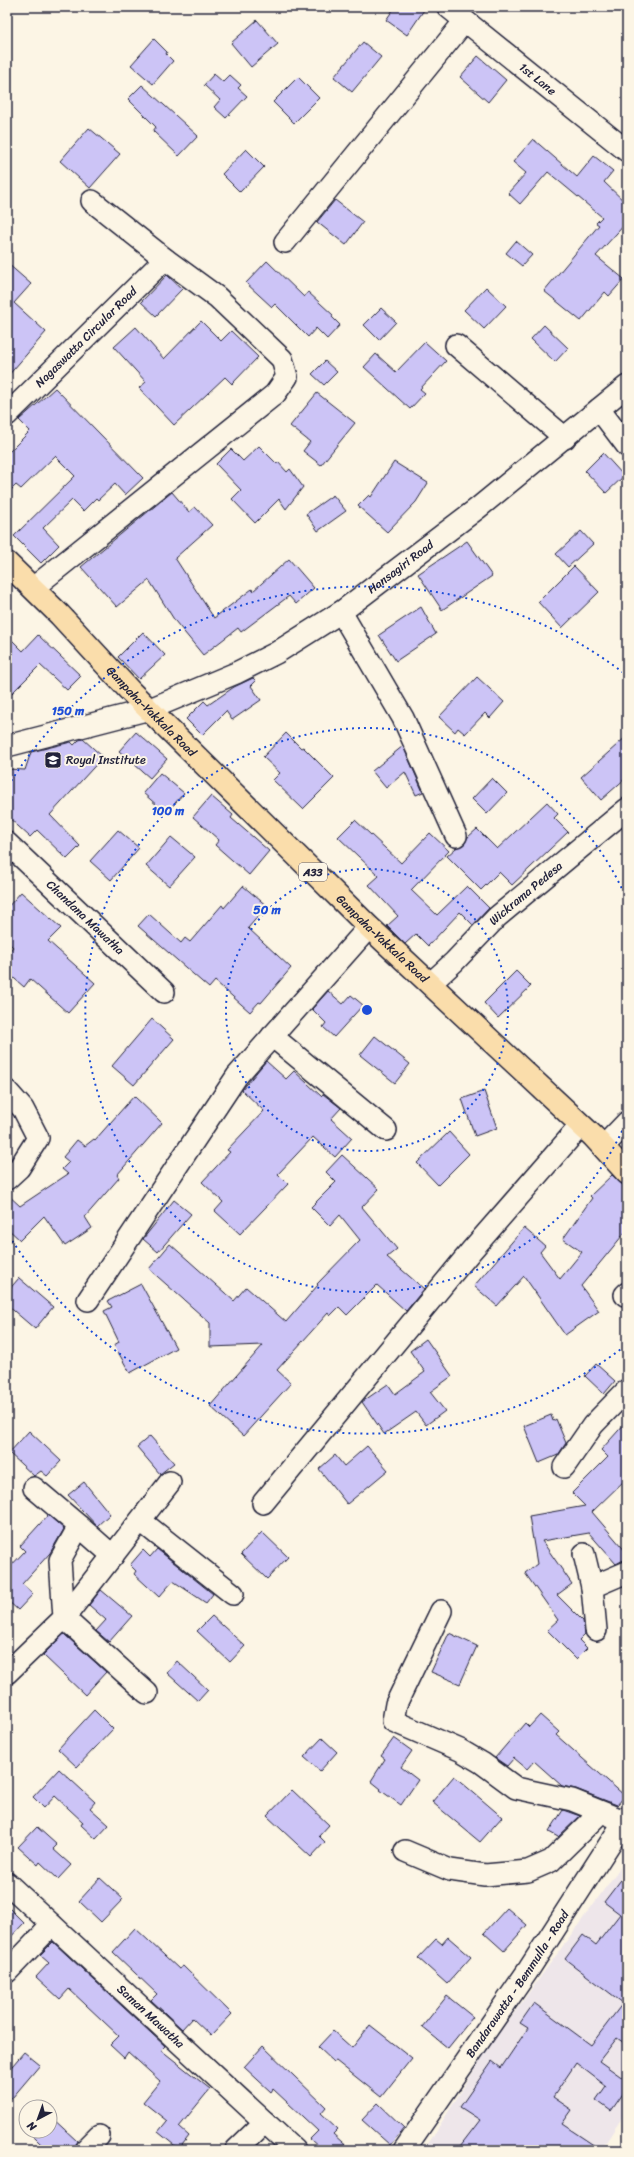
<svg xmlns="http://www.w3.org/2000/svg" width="634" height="2157" font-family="Sriracha,sans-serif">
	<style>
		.built { fill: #eee6ea }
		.building { fill: #ccc4f6; stroke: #22223b }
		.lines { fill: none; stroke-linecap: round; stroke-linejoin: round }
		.minor-casing { stroke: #22223b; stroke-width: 24 }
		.highway-casing { stroke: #22223b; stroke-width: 25 }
		.minor { stroke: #fcf5e5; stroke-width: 21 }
		.highway { stroke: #faddab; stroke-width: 22 }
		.ring { fill: none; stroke: #1d4ed8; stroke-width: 2; stroke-dasharray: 2 4 }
		.labels { text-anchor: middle; stroke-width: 4; stroke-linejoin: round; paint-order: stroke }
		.shield { fill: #fcf5e5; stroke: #63616e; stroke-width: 1 }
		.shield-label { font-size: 11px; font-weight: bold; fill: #22223b }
		.street-label { font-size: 12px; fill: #22223b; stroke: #fcf5e5 }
		.poi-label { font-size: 12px; fill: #22223b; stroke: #fcf5e5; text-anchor: start }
		.centre { fill: #1d4ed8; stroke: #fcf5e5; stroke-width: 2 }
		.ring-label { font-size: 12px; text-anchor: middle; font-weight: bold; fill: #1d4ed8; stroke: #fcf5e5; stroke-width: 4; stroke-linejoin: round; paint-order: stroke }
	</style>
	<rect width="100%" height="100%" fill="#fcf5e5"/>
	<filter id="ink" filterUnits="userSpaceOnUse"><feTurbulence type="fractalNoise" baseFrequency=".025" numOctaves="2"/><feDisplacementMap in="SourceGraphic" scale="8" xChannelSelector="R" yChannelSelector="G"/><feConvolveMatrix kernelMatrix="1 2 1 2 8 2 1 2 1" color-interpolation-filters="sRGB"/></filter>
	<g filter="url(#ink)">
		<!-- built -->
		<path class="built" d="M627,1858V2110L601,2150H422L430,2141L485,2053Z"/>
		<!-- building -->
		<path class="building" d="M395,7H426L407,35L386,20Z
			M257,20L278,44L251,67L231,43Z
			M154,39L167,52L166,54L173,61L153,84L131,65Z
			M363,42L381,57L352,92L334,77Z
			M478,56L506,80L488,102L460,77Z
			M214,74L223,82L230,75L241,85L238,88L247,96L226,118L214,107L220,100L204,85Z
			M298,77L319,98L294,123L273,102Z
			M142,85L198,136L179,156L153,131L156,127L128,99Z
			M89,128L120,154L90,188L60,161Z
			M533,139L577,177L594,156L613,171L604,182L627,204V222L596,256L624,279L609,296L605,292L581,321L544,291L599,225L596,223L602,217L548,172L520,204L508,193L526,173L513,162Z
			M246,149L264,167L240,192L222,174Z
			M335,200L363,222L346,245L317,222Z
			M516,241L532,255L522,266L506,253Z
			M267,261L304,297L308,292L333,315L332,317L340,325L327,339L316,328L308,337L275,304L272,307L246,283Z
			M7,263L31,284L14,303L46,332L7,377Z
			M167,275L182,289L156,316L141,302Z
			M486,287L506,306L484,329L464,310Z
			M381,308L396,322L379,340L364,325Z
			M201,321L221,341L231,331L258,357L232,384L225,377L174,425L139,388L146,382L114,347L136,327L164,359Z
			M544,325L568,348L555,362L531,339Z
			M425,342L446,361L420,389L425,393L410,409L364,367L376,354L396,372Z
			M325,361L337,372L324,385L312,374Z
			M55,388L143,478L125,495L115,484L98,500L96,498L83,511L72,500L43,528L59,545L41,563L14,536L75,476L55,456L21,489L16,485L7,494V454L30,431L19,420Z
			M317,393L355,423L321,465L303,451L310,442L290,426Z
			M259,446L277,464L278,462L287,472L290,469L303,487L286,509L279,499L255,523L232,499L241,490L216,464L231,449L243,461Z
			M603,453L624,476L606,493L585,471Z
			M394,462L428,483L416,502L387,532L358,506L369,495L371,497Z
			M172,492L189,512L195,507L212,525L175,558L214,618L252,589L253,591L289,559L314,588L296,604L289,596L241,632L238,628L203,655L175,621L149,580L117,607L81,567Z
			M333,495L346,511L318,531L306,514Z
			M581,531L593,544L568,567L556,554Z
			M467,541L492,576L442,610L418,574Z
			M574,566L599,592L562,628L538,602Z
			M421,607L436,634L396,661L379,635Z
			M143,632L165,655L139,679L118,657Z
			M7,635L23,651L38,635L81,676L67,690L40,665L7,698Z
			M477,677L504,702L490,718L485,713L465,734L458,728L455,732L439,717Z
			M253,678L256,681L251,686L261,700L232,720L226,711L202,735L186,719L204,701L208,705L234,687Z
			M136,732L167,759L150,778L119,751Z
			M286,733L301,748L303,747L334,778L303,809L273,780L280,773L263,757Z
			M627,736V777L601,800L581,777Z
			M83,739L103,757L50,815L80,846L67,859L37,830L30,837L7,816V769L25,770L31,752L71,742L74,745L79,740Z
			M403,746L423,792L416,795L405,772L386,788L372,771Z
			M160,773L184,793L166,813L143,793Z
			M492,778L507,793L487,814L472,799Z
			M211,796L233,815L231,818L269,851L249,875L215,845L219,840L193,817Z
			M547,802L558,814L554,818L568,832L512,885L499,872L481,890L447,856L456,848L465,843L468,837L477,829L497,849Z
			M355,820L401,863L430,833L449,851L411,890L437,915L467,886L489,908L473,925L460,912L428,946L416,934L405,944L387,926L398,916L369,885L379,876L338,837Z
			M118,830L139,848L111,880L90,861Z
			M171,837L195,857L169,886L146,866Z
			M243,886L267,906L248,928L291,968L261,1003L259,1002L250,1012L215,981L209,988L138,926L149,914L181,943L185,938L190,942L222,905L224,908Z
			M21,892L61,928L48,941L95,983L68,1013L30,979L24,987L7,972V954L13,947L7,941V908Z
			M516,971L531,986L498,1018L484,1003Z
			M328,991L343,1004L351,995L363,1005L334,1037L323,1027L326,1023L312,1009Z
			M152,1019L174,1039L134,1085L112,1066Z
			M375,1036L410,1064L395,1083L360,1055Z
			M266,1061L286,1079L294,1071L321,1096L323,1094L341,1108L331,1119L352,1138L335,1157L313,1137L278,1174L288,1184L240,1234L215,1211L223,1202L202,1182L230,1152L227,1150L264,1111L242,1090Z
			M484,1091L497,1128L475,1136L462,1099Z
			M134,1096L162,1123L117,1175L119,1178L85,1217L92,1228L65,1246L44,1216L20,1240L7,1228V1194L20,1206L68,1174L62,1169L69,1162L63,1157L77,1140L85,1146L94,1139L95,1140Z
			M449,1132L469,1154L438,1185L417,1163Z
			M342,1155L379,1189L362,1207L397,1249L387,1257L424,1289L406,1311L377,1285L347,1315L339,1307L330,1316L328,1313L277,1370L291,1383L243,1436L210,1406L263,1345L210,1347V1323L149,1269L170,1244L234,1301L246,1287L286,1322L318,1285L317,1284L360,1240L340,1215L330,1226L311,1207L336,1182L326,1172Z
			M612,1175L627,1189V1230L581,1286L599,1311L565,1335L524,1276L497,1306L474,1286L524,1228L545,1246L540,1252L560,1279L582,1252L563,1239L592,1198L590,1196Z
			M174,1200L191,1214L158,1252L143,1239Z
			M19,1278L53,1307L35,1329L7,1305V1292Z
			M141,1284L176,1348L130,1373L114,1345L119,1342L104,1311L112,1307L108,1301Z
			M426,1339L452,1376L430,1392L445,1411L426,1425L416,1412L384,1434L362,1402L388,1384L395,1394L425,1372L410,1351Z
			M596,1364L615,1381L604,1394L585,1376Z
			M551,1415L553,1421L556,1419L566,1443L558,1455L539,1463L524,1426Z
			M627,1421V1478L592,1512L627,1553V1558L616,1564L589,1533L542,1541L572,1584L557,1595L583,1621L585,1634L579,1640L587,1648L576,1659L547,1630L558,1620L525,1573L537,1564L529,1516L585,1506L572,1493L608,1457L601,1450Z
			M29,1431L61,1461L47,1476L41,1471L34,1476L9,1453Z
			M150,1436L174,1463L160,1474L137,1447Z
			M367,1446L388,1470L347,1504L319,1469L335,1455L344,1466Z
			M84,1482L110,1514L97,1526L68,1495Z
			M48,1515L64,1529L50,1553L22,1584L33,1594L18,1610L7,1600V1570L25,1551L20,1546Z
			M262,1532L288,1557L267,1579L241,1554Z
			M157,1549L213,1594L206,1603L173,1581L159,1597L134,1574L136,1571L130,1565L143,1550L150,1557Z
			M101,1590L132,1616L109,1642L96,1631L106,1620L89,1605Z
			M212,1616L245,1646L230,1662L197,1631Z
			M449,1633L477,1646L460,1684L431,1672Z
			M64,1634L106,1672L85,1695L43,1655Z
			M177,1661L208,1690L198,1701L167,1673Z
			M94,1710L113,1729L77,1767L58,1749Z
			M540,1715L559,1732L556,1735L625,1796L617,1805L576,1789L562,1786L534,1761L527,1769L514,1758L507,1766L495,1758L525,1723L529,1727Z
			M322,1738L337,1752L320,1771L304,1757Z
			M394,1738L412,1751L401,1767L418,1780L401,1805L380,1790L381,1789L371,1781L385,1759L381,1756Z
			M59,1769L95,1802L90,1808L109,1825L96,1839L81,1825L83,1822L55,1796L44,1808L33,1797Z
			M454,1776L502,1817L480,1842L432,1802Z
			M292,1790L329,1825L319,1836L325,1842L311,1857L267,1816Z
			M563,1810L580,1816L558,1837L549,1832Z
			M37,1827L57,1845L53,1849L71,1865L58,1879L40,1862L38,1865L18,1847Z
			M627,1872V2045L617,2038L599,2061L627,2081V2088L611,2111L596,2100L606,2086L576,2063L553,2097L572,2110L562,2124L601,2150H457L480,2120L460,2107L492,2061L501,2068L528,2028L520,2023L534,2003L591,2045L623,2003L565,1959L583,1935L596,1945L620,1914L604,1902Z
			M100,1878L123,1899L101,1922L79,1901Z
			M7,1906L24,1923L7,1941Z
			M507,1908L527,1925L504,1951L484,1933Z
			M135,1928L179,1969L183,1966L232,2014L211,2036L192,2018L182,2029L151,2000L157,1994L113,1952Z
			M448,1937L471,1957L447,1984L418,1958L436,1939L442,1944Z
			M53,1942L165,2046L161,2050L210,2089L179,2127L189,2136L179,2149L158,2132L167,2121L143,2102L160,2081L128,2052L124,2058L110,2045L119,2036L69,1989L60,1999L36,1977L49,1963L40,1955Z
			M447,1996L473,2017L448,2048L422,2027Z
			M370,2025L412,2058L381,2097L336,2061L334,2062L318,2047L333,2031L352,2048Z
			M263,2046L326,2107L321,2113L338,2129L333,2134L351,2150H322L310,2139L318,2131L273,2089L271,2092L244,2067Z
			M24,2052L40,2065L7,2104V2072Z
			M378,2103L404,2128L390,2145L362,2120Z
			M50,2116L77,2141L73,2150H47L28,2131H50Z"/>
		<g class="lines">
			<!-- minor casing -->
			<g class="minor-casing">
				<g id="minor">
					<path id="s1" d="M448,7L627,151"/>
					<path d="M285,242L464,22"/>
					<path d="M456,345L565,438"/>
					<path d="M599,409L627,446"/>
					<path id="s2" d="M7,415L165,259"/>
					<path d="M33,588L275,394L287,377L282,359L217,297L165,259L92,201"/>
					<path d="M341,612L403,718L456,836"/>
					<path id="s3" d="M7,746L150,709L236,673L276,653L341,612L478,508L627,386"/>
					<path id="s4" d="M7,843L164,992"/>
					<path id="s5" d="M430,984L454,962L497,917L627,809"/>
					<path d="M272,1036L386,1130"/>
					<path d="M7,1091L23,1109L38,1138L19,1168L7,1179"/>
					<path d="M603,1147L627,1122"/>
					<path d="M625,1295L627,1293"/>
					<path d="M88,1300L237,1076L369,927"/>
					<path d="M564,1467L593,1425L627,1390"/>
					<path d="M263,1503L471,1251L581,1125"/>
					<path d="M141,1521L233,1594"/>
					<path d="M79,1526L113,1556"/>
					<path d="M584,1554L592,1587L596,1630"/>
					<path d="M592,1587L627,1572"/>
					<path d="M441,1611L396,1704L393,1721L460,1750L482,1763L516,1788L572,1800L624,1821"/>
					<path d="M7,1673L64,1618L60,1560L79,1526L34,1488"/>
					<path d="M147,1693L64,1618L170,1482"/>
					<path d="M405,1851L450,1870L485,1875L528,1871L551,1861L600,1813"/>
					<path id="s6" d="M7,1883L295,2150"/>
					<path d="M7,1972L52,1925"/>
					<path d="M85,2150L99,2136"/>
					<path d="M236,2150L265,2122"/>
					<path id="s7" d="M404,2150L529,1969L627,1817"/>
				</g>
			</g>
			<!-- highway casing -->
			<g class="highway-casing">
				<g id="highway">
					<path id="s8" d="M7,563L60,615L131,692L369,927L593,1136L627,1173"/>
				</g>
			</g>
			<!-- minor -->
			<use href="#minor" class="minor"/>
			<!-- highway -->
			<use href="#highway" class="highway"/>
		</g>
	</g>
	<!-- distance rings -->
	<g class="ring">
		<circle cx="367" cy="1010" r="141"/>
		<path d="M627 1120A282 282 0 1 1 627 900"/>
		<path d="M625 1346A423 423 0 0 1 8 1234M8 786A423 423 0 0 1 625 674"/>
	</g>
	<!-- icons -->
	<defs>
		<g id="school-square" transform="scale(0.9)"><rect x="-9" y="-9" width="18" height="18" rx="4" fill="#22223b" stroke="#fcf5e5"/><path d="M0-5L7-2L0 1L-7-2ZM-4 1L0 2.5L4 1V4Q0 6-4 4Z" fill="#fff"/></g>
	</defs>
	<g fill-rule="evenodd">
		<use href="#school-square" x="53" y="760"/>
	</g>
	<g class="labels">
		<!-- shield labels -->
		<rect class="shield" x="299" y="863" width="28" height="18" rx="3"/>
		<g class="shield-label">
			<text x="313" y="876">A33</text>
		</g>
		<!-- street labels -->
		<g class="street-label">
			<text dy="4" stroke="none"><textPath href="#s1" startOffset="115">1st Lane</textPath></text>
			<text dy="4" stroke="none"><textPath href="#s2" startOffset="111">Nagaswatta Circular Road</textPath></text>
			<text dy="4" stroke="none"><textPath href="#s3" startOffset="437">Hansagiri Road</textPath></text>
			<text dy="4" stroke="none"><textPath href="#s8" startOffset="207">Gampaha-Yakkala Road</textPath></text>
			<text dy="4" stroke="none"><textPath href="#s5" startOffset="132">Wickrama Pedesa</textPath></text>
			<text dy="4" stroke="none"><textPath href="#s4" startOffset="108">Chandana Mawatha</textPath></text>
			<text dy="4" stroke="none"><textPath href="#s8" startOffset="531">Gampaha-Yakkala Road</textPath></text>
			<text dy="4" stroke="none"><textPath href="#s7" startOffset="201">Bandarawatta - Bemmulla - Road</textPath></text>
			<text dy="4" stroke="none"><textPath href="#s6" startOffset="196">Saman Mawatha</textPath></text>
		</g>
		<!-- poi labels -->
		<g class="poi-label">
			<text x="66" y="764">Royal Institute</text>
		</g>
	</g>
	<circle cx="367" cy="1010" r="6" class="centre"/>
	<g class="ring-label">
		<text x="68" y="715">150 m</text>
		<text x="168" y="815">100 m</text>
		<text x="267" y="914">50 m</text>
	</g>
	<!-- margin -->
	<rect width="634" height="2157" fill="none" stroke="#fcf5e5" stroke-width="24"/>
	<rect x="12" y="12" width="610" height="2133" fill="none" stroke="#22223b" stroke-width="1.5" filter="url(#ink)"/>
	<!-- north arrow -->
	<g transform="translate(38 2119) rotate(221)"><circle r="19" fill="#fcf5e5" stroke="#a5a1a1"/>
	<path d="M0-3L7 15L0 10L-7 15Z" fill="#22223b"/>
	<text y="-6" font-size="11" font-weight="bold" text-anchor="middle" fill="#22223b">N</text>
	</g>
</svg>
